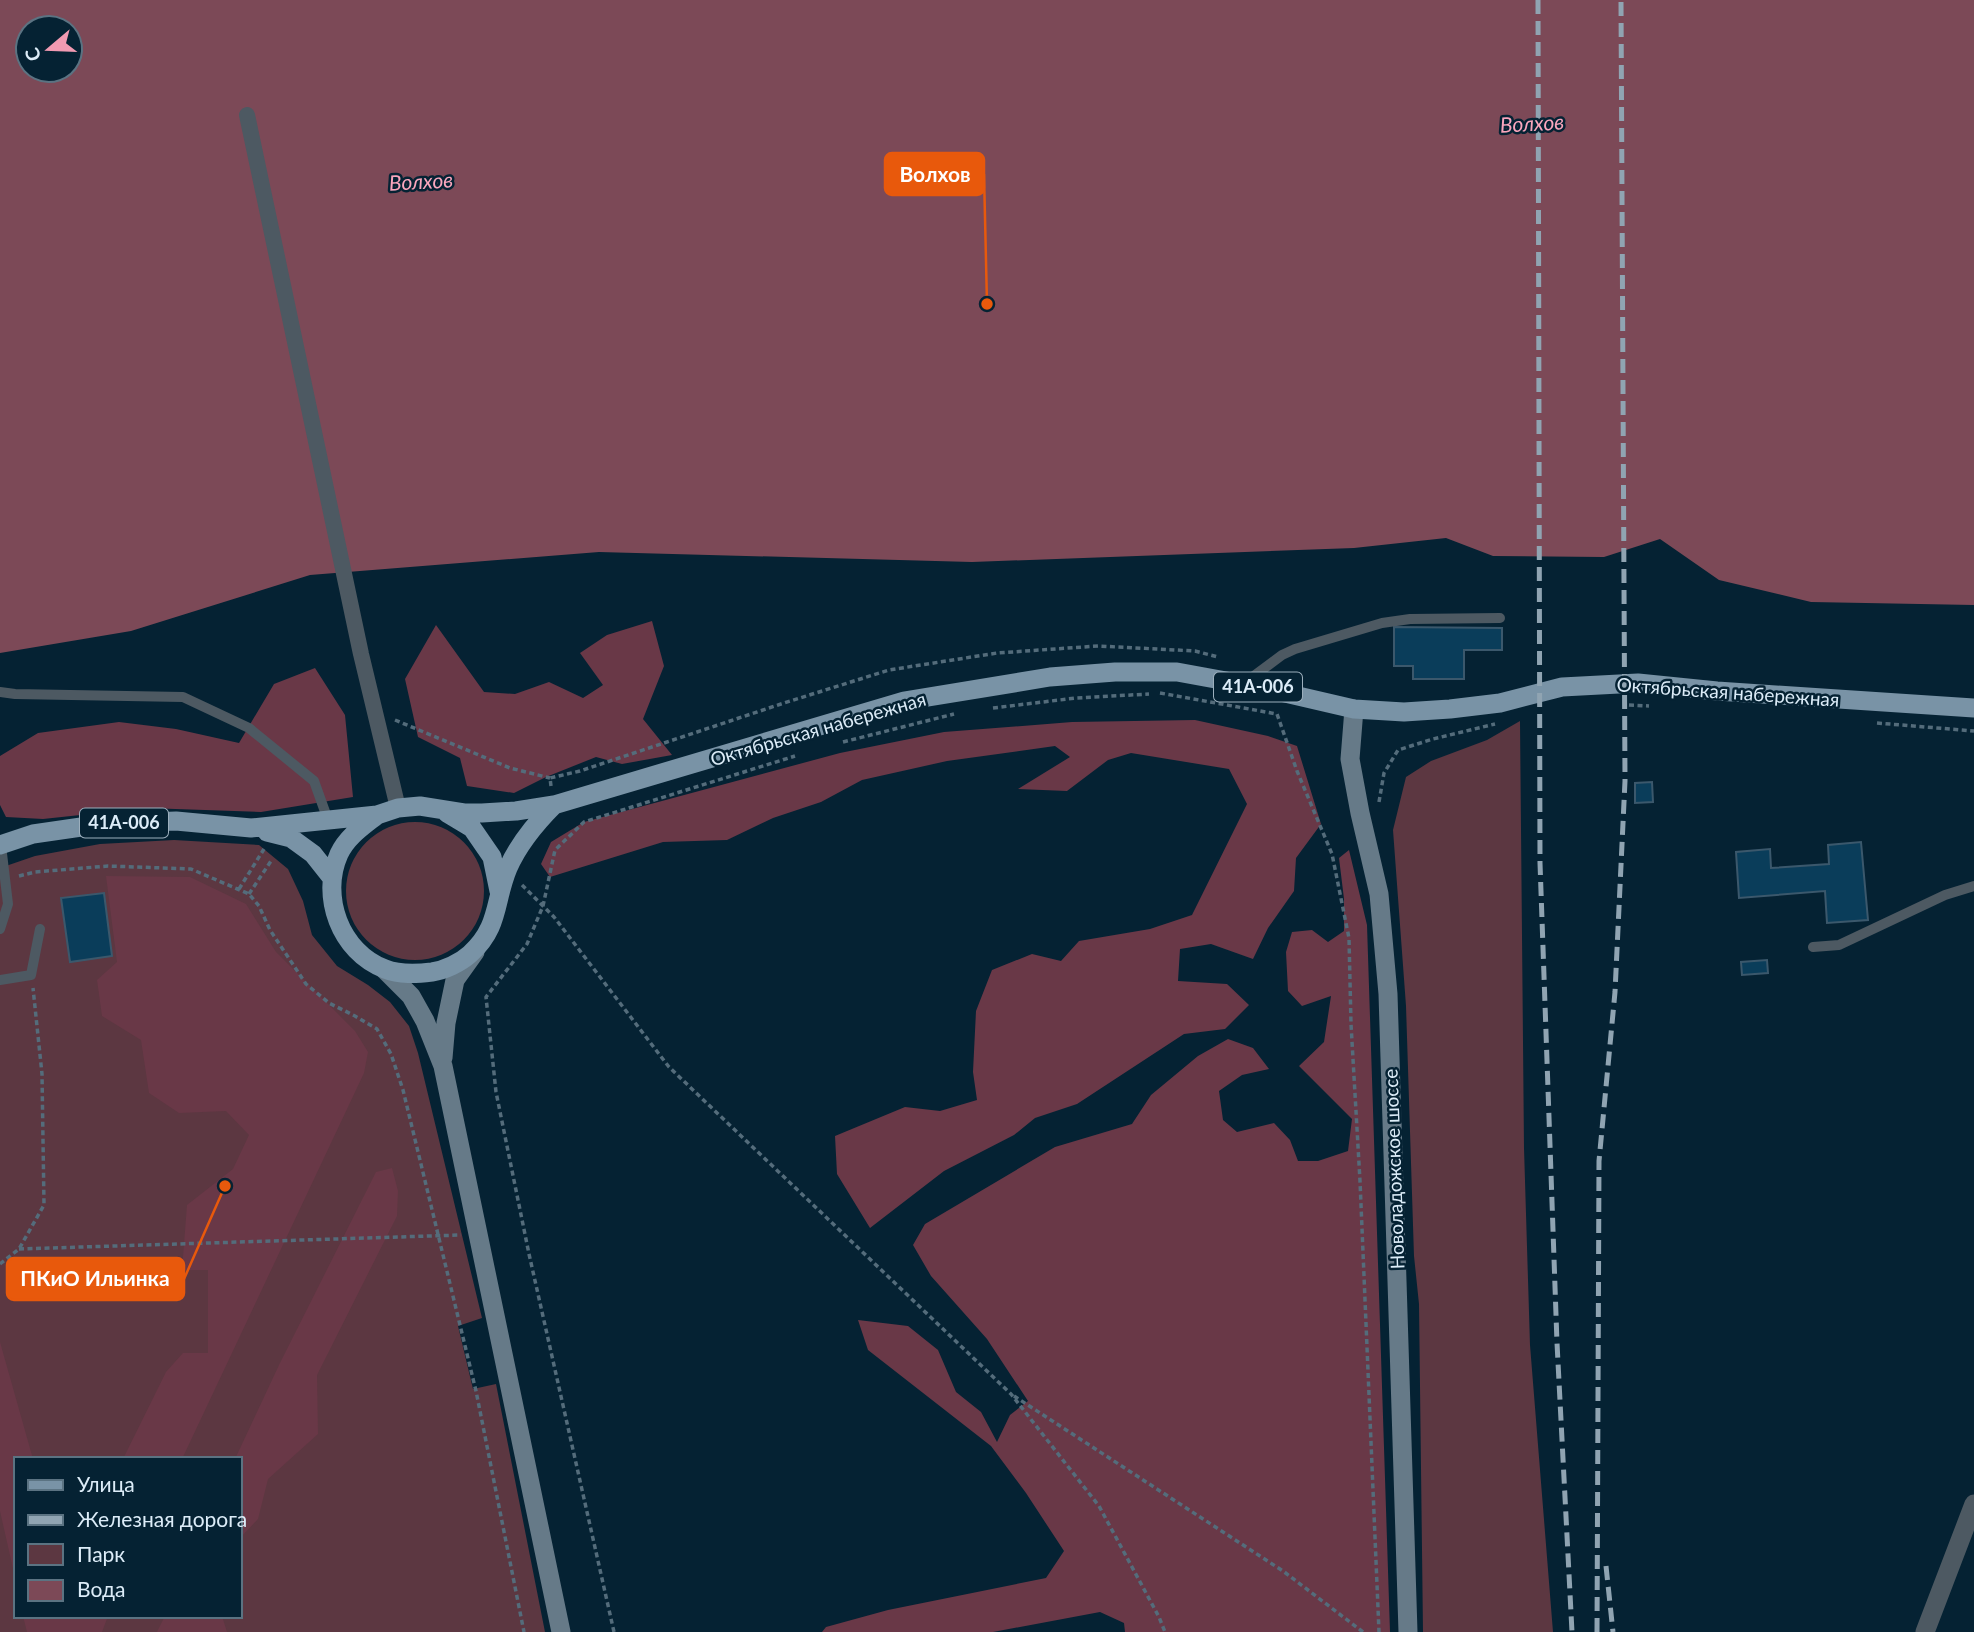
<svg xmlns="http://www.w3.org/2000/svg" width="1974" height="1632" font-family="Lato,sans-serif">
	<style>
		.green { fill: #5c3741; fill-rule: evenodd }
		.forest { fill: #693847 }
		.water { fill: #7c4957; fill-rule: evenodd }
		.building { fill: #0a3d5a; stroke: #3b586c; stroke-width: 2 }
		.lines { fill: none; stroke-linecap: round; stroke-linejoin: round }
		.path { stroke: #546c7b; stroke-width: 3.5; stroke-dasharray: 5 3.5; stroke-linecap: butt }
		.service { stroke: #4d5962; stroke-width: 10 }
		.pedestrian { stroke: #4d5962; stroke-width: 16 }
		.minor { stroke: #4d5962; stroke-width: 19 }
		.secondary { stroke: #667a88; stroke-width: 19 }
		.primary { stroke: #7993a6; stroke-width: 19 }
		.rail { stroke: #90a4b2; stroke-width: 5; stroke-dasharray: 14 7; stroke-linecap: butt }
		.labels { text-anchor: middle; stroke-width: 5; stroke-linejoin: round; paint-order: stroke }
		.shield { fill: #052233; stroke: #9cafbd; stroke-width: 2 }
		.shield-label { font-size: 18px; font-weight: bold; fill: #dcecf8 }
		.street-label { font-size: 19px; fill: #dcecf8; stroke: #052233 }
		.water-label { font-size: 21px; font-style: italic; fill: #faa6bd; stroke: #052233 }
		.leader { fill: none; stroke: #e8590c; stroke-width: 2.5 }
		.callout-dot { fill: #e8590c; stroke: #052233; stroke-width: 2.5 }
		.callout { fill: #e8590c; stroke: #e8590c; stroke-width: 2.5 }
		.callout-label { font-size: 21px; text-anchor: middle; font-weight: bold; fill: #fff }
	</style>
	<rect width="100%" height="100%" fill="#052233"/>
	<!-- green -->
	<path class="green" d="M1520,721L1524,1148L1530,1345L1553,1632H1423L1419,1304L1414,1256L1406,1006L1393,830L1406,777L1431,761L1487,740Z
		M346 891a69 69 0 1 1 138 0a69 69 0 1 1-138 0Z
		M174,840L259,845L288,869L303,901L312,935L337,966L368,985L390,1002L409,1026L418,1053L482,1318L458,1326L473,1389L496,1384L545,1632H0V868L35,856L100,844ZM16,1459H240V1616H16Z"/>
	<!-- forest -->
	<path class="forest" d="M652,621L664,666L643,719L672,755L622,764L596,757L546,777L514,793L467,786L460,758L418,737L405,679L436,625L484,692L515,694L549,682L583,698L603,685L580,653L607,635Z
		M315,668L345,715L353,797L261,812L146,808L43,819L6,817L0,805V756L38,733L119,722L176,729L239,743L274,684Z
		M1195,720L1268,736L1297,746L1321,824L1296,858L1294,891L1268,928L1253,959L1211,944L1180,949L1178,981L1227,984L1249,1005L1225,1029L1184,1034L1077,1104L1035,1118L1014,1135L944,1171L870,1228L837,1174L835,1136L905,1107L940,1111L977,1100L973,1072L976,1011L992,970L1032,954L1061,961L1079,941L1150,929L1192,915L1247,804L1229,769L1131,753L1108,760L1067,791L1018,789L1070,757L1055,746L947,761L862,780L821,802L773,818L727,840L663,842L550,877L541,864L551,842L584,822L840,753L944,732L1072,722Z
		M1349,850L1367,925L1390,1632H1125L1124,1623L1100,1612L993,1632H822L826,1627L888,1610L1046,1578L1064,1551L1026,1493L991,1446L868,1350L858,1320L908,1326L938,1350L956,1392L981,1412L997,1442L1010,1415L1028,1401L987,1339L931,1276L913,1245L925,1224L1055,1147L1132,1124L1151,1095L1198,1056L1228,1039L1253,1048L1269,1069L1242,1075L1219,1091L1223,1120L1237,1132L1274,1123L1290,1140L1298,1161H1318L1348,1151L1352,1119L1299,1066L1324,1042L1331,996L1302,1006L1288,991L1286,952L1292,932L1312,930L1328,942L1344,931V899L1339,858Z
		M106,876L190,877L246,904L276,952L355,1031L368,1052L364,1073L182,1459H123L166,1372L183,1353H208V1270H182L187,1205L233,1169L249,1135L226,1111L179,1113L149,1093L141,1040L102,1016L97,980L117,962Z
		M392,1168L398,1191L397,1216L317,1375L318,1434L268,1479L258,1519L240,1538V1459H235L279,1365L376,1172Z
		M0,1342L33,1459H16V1582L0,1511Z
		M23,1616H108L102,1632H27Z
		M165,1616H222L227,1632H157Z"/>
	<!-- water -->
	<path class="water" d="M0,0H1974V605L1811,602L1719,580L1660,539L1604,557L1493,556L1446,538L1354,548L972,562L599,552L310,575L131,631L0,653ZM28,28H70V70H28Z"/>
	<!-- building -->
	<path class="building" d="M1394,627L1502,628V650H1464V679H1413V666H1394Z
		M1652,782L1653,802L1635,803V783Z
		M1861,842L1868,920L1827,923L1825,891L1739,898L1736,852L1770,849L1771,868L1829,864L1828,845Z
		M104,893L112,956L70,962L61,898Z
		M1767,960L1768,973L1742,975L1741,962Z"/>
	<g class="lines">
		<!-- path -->
		<path class="path" d="M1160,693L1277,714L1297,771L1332,854L1349,938L1351,1024L1360,1181L1379,1632
			M1629,705L1649,706
			M993,708L1076,698L1149,694
			M395,720L510,768L550,778
			M1877,723L1974,731
			M843,742L954,714
			M551,786L550,778L580,771L784,703L889,670L997,653L1098,646L1195,651L1218,657
			M1379,802L1384,773L1398,750L1433,739L1495,724
			M19,876L35,872L108,866L191,869L249,894L259,906L270,930L306,984L329,1003L355,1016L377,1029L391,1054L403,1090L476,1391L524,1632
			M522,885L554,917L669,1067L1011,1394L1099,1506L1159,1617L1165,1632
			M239,889L264,849
			M249,894L271,861
			M19,1249L461,1235
			M0,1264L19,1249L44,1205L42,1074L33,988
			M1014,1396L1283,1571L1363,1632
			M614,1632L529,1254L496,1092L486,997L527,944L543,906L555,850L584,822L795,756"/>
		<!-- service -->
		<path class="service" d="M1243,684L1282,655L1295,649L1382,623L1410,619L1500,618
			M0,692L15,694L183,697L249,728L314,781L328,820
			M0,929L8,904L1,845
			M1813,947L1839,945L1945,895L1974,886
			M0,980L31,975L40,929"/>
		<!-- pedestrian -->
		<path class="pedestrian" d="M247,115L361,654L398,808"/>
		<!-- minor -->
		<path class="minor" d="M1925,1632L1974,1504"/>
		<!-- secondary -->
		<path class="secondary" d="M1354,709L1350,759L1360,813L1379,894L1388,994L1408,1632
			M384,969L411,996L425,1021L443,1066L561,1632
			M443,1058L446,1023L455,980L475,952"/>
		<!-- primary -->
		<path class="primary" d="M447,813L472,828L492,857L499,891
			M376,816C362,827 347,837 339,854C320,896 340,952 385,969C400,975 416,974 432,972C445,970 460,963 470,954C500,927 494,901 508,868C519,843 535,824 554,805
			M267,832L291,838L313,854L332,878
			M0,845L33,834L102,824L176,821L251,828L377,815L398,808L420,806L464,813H482L516,811L554,805L904,701L1050,677L1115,672H1177L1259,687L1354,709L1404,712L1450,709L1500,703L1562,687L1638,683L1717,691L1974,708"/>
		<!-- rail -->
		<path class="rail" d="M1538,0L1540,863L1557,1343L1572,1632
			M1606,1566L1613,1632
			M1597,1632L1599,1161L1615,992L1625,781L1621,0"/>
	</g>
	<g class="labels">
		<!-- shield labels -->
		<g class="shield">
			<rect x="1214" y="672.5" width="88" height="29" rx="5"/>
			<rect x="80" y="808.5" width="88" height="29" rx="5"/>
		</g>
		<g class="shield-label">
			<text x="1258" y="693">41А-006</text>
			<text x="124" y="829">41А-006</text>
		</g>
		<!-- street labels -->
		<g class="street-label">
			<text transform="translate(1728 692) rotate(4)" y="7">Октябрьская набережная</text>
			<text transform="translate(818 729) rotate(-16)" y="7">Октябрьская набережная</text>
			<text transform="translate(1394 1169) rotate(-92)" y="7">Новоладожское шоссе</text>
		</g>
		<!-- water labels -->
		<g class="water-label">
			<text transform="translate(1532 124) rotate(-3)" y="7">Волхов</text>
			<text transform="translate(421 182) rotate(-3)" y="7">Волхов</text>
		</g>
	</g>
	<!-- callouts -->
	<path class="leader" d="M987 304L984 174M225 1186L184 1279"/>
	<g class="callout-dot">
		<circle cx="987" cy="304" r="7"/>
		<circle cx="225" cy="1186" r="7"/>
	</g>
	<g class="callout">
		<rect x="885" y="153" width="99" height="42" rx="7"/>
		<rect x="7" y="1258" width="177" height="42" rx="7"/>
	</g>
	<g class="callout-label">
		<text x="935" y="182">Волхов</text>
		<text x="95" y="1286">ПКиО Ильинка</text>
	</g>
	<!-- legend -->
	<rect x="14" y="1457" width="228" height="161" fill="#052233" stroke="#5b7382" stroke-width="2"/>
	<rect x="28" y="1480" width="35" height="10" fill="#7993a6" stroke="#5b7382" stroke-width="2"/>
	<text x="77" y="1492" font-size="21" fill="#dcecf8">Улица</text>
	<rect x="28" y="1515" width="35" height="10" fill="#90a4b2" stroke="#5b7382" stroke-width="2"/>
	<text x="77" y="1527" font-size="21" fill="#dcecf8">Железная дорога</text>
	<rect x="28" y="1544" width="35" height="21" fill="#5c3741" stroke="#5b7382" stroke-width="2"/>
	<text x="77" y="1562" font-size="21" fill="#dcecf8">Парк</text>
	<rect x="28" y="1580" width="35" height="21" fill="#7c4957" stroke="#5b7382" stroke-width="2"/>
	<text x="77" y="1597" font-size="21" fill="#dcecf8">Вода</text>
	<!-- north arrow -->
	<g transform="translate(49 49) rotate(251)"><circle r="33" fill="#052233" stroke="#5b7382" stroke-width="2"/>
	<path d="M0-5L12 26L0 18L-12 26Z" fill="#f19ab2"/>
	<text y="-10" font-size="19" font-weight="bold" text-anchor="middle" fill="#dcecf8">С</text>
	</g>
</svg>
